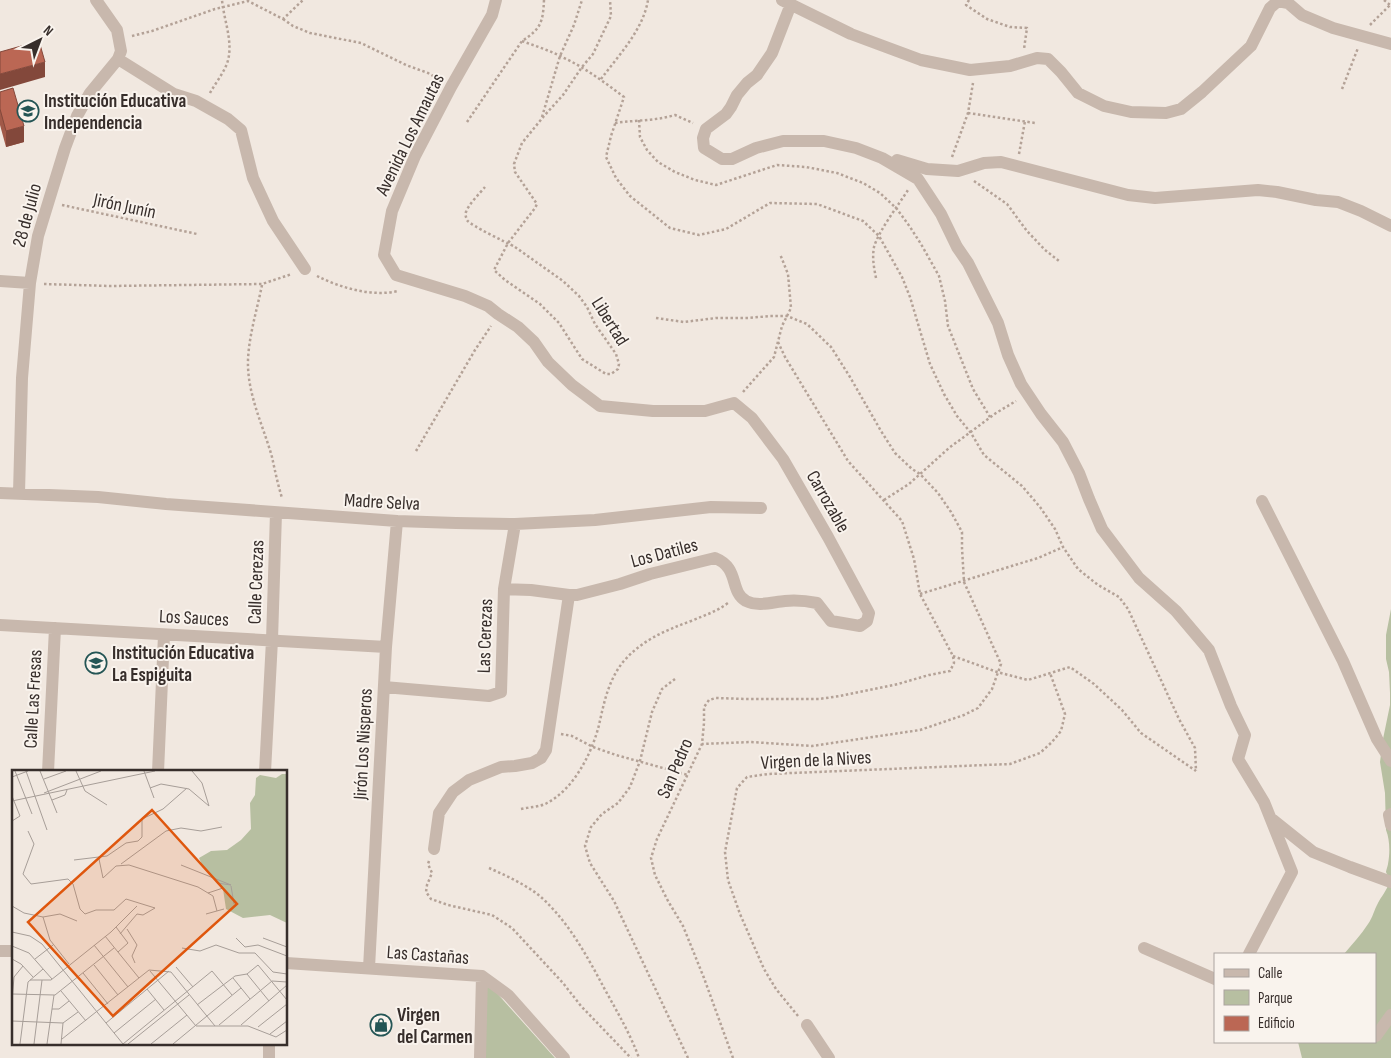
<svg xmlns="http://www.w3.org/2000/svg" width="1391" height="1058" font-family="'Sofia Sans Condensed',sans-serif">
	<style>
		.green { fill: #b7bfa1 }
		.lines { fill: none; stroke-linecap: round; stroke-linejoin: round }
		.path { stroke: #b4a297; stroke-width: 2.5; stroke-dasharray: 2.5 2.5; stroke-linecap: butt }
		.minor { stroke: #c8b8ad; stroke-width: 12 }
		.wall { fill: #a15948 }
		.shaded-wall { fill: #83483b }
		.building { fill: #bb6754; stroke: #83483b }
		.labels { text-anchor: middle; stroke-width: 4; stroke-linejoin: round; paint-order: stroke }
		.poi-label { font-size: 19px; font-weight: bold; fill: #372e2b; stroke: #f9f3ed; text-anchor: start }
		.street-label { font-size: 19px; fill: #372e2b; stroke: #f9f3ed }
		.inset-road { fill: none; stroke: #a79e98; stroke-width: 1 }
		.view { fill: #df570e; fill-opacity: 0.15; stroke: #df570e; stroke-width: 2.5 }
		.inset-edge { fill: none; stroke: #372e2b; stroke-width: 2.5 }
	</style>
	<rect width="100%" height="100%" fill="#f1e8e0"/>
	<!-- green -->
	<path class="green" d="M1391,609V1058H1302L1298,1042H1375V954H1344C1352,944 1361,935 1368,924C1373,917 1374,910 1378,903C1381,897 1387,890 1389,883C1390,878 1387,875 1386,872C1386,871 1388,865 1388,864C1390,853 1390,840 1386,830L1385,793L1380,762L1383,739L1390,705V693L1389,672L1386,659V635Z
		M487,986L495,991L555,1058H485Z"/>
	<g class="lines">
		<!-- path -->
		<path class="path" d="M969,0L966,5L987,19L1010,27L1027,28L1024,49
			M1384,0L1390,5
			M283,19L293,26L310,33L361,43L406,65L428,73L440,80
			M1370,25L1391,4
			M132,36L152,31L215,9L248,1L283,19L303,0
			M522,41C535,46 549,50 562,57C584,67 604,82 624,97L611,136L606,157L616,178L630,196L670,228L699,235L726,229L770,203L817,204L863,221L879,236L902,277L910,297L930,364L944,394L957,416L971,433L984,455L1022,486L1040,507L1055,529L1063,547L1078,569L1098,585L1119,597L1128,609L1179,719L1195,748L1196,771
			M601,79C619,55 643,30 648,0
			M1342,89L1358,48
			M210,93C215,84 222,75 226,66C235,45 224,22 222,0
			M968,113L1035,123
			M542,117L560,56L574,25L582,0
			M639,120L640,137L647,150L658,162L675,172L695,180L716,185L777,165L806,167L837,173L863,183L880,193L897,209L910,227L921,244L939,276L945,301L948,326L973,389L990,417
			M467,122L522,41C541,29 543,22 544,0
			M615,123C636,120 655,121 675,115L693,123
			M1019,154L1025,121
			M952,157L968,113L973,83
			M974,181L1007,204L1027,231L1045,250L1059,261
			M485,187C480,193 468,205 466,212C465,215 466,217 467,220C471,226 506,242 515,247L563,281L579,296L587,307L595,324L616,354L619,364L618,369L611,374H606L582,359L559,323L540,304L505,280L494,270L508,243L535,208L537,204L515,172L514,164L522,143L544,116L563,95L582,67L593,54L611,16L610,0
			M62,205L197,234
			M317,276C341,288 372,297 398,291
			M876,278C874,268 872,258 874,247C878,232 899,204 908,190
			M44,284L110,286L262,284L292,274
			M262,285C257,310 249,335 248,360C247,394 263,425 272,457C275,471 278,485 282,498
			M656,318L684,322L716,318H748L770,316H787L807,324L831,347L850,377L881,431L895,453L912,469L920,474L938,493L951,512L962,532V548L964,582L1001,664L992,689L978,708L964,715L920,730L812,746L751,742L702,744
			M743,392L774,357L782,326L791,308L788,274L780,254
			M416,451L475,350L491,326
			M884,500L909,484L949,448L996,413L1016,401
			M920,594L1038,558L1063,547
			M953,656L997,672L1028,680L1070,667L1094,684L1122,710L1141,733L1196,771
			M675,679L662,689L652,712L640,761L630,787L618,803L602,814L591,827L585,846L590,863L614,901L688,1058
			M561,734L572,736L593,747L616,755L688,775
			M521,809C530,807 540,807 547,803C574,789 592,753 599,725C604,703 608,681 623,662C642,640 664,631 691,621C705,615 716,612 728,603
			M429,861L428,864L432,873L427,885L426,892L431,899L448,905L492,915L512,928L563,983L581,1006L631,1058
			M489,868C505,875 522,883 536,893C565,916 586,954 603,986C616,1010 630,1033 639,1058
			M798,1016L776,989L764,969L740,914L728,880L725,852L737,788L747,777L768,774L1010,764L1040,753L1052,742L1061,731L1065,714L1050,673
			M733,1058L704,978L683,926L668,901L655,875L651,858L657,839L702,744L704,723V707L709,700L716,698L746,699H819L840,696L898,684L929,675L950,671L954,663L953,656L920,594L914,559L902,521L848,461L785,357L778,342"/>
		<!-- minor -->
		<path class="minor" d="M496,0L492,15L451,87L415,156L392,211L384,255L396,275L465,296L488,306L498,314L518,327L534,342L548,362L572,385L600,406L653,411H705L734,403L752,418L783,459L828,537L869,613L867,621L860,626L831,621L817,603C807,601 796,600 785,601C773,602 758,607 746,601C729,591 740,568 715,558L650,574L620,584L577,595H569L531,590L504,589
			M782,0L851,34L921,60L970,70L1010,66L1037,58L1048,59L1061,72L1078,93L1104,106L1131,112L1166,113L1181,109L1202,92L1251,46L1270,8L1278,1L1288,3L1302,15L1333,28L1391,44
			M791,4L772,53L757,75L747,83L737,95L731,107L726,114L706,129L703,138L704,148L722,159H732L756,148L783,141H824L856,148L882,158L918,179L941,214L957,247L968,263L998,323L1008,355L1021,384L1041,414L1063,442L1079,473L1089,499L1102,529L1139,578L1176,611L1209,650L1231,706L1245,735L1238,759L1264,802L1292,872L1249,954
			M118,59L174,94L196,101L228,119L241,130L253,178L273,221L305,269
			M897,160L927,169L958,171L984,163L1001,162L1128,195L1155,198L1258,190L1277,192L1316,200L1338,202L1361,211L1391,226
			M0,281L30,283
			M0,493L98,497L166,504L397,521L456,523L515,524L595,520L711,507L761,508
			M19,493L22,378L30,283L38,236L65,148L77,116L90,93L118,59L121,51L117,30L96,0
			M1262,501L1343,661L1377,739L1391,761
			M0,625L386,647
			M384,687L489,696L501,692L504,589L515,524
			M48,772L55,628
			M158,772L164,635
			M265,772L272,640L276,513
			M1391,814L1389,815L1391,825
			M1273,820L1313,852L1350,867L1391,882
			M434,849L439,813L453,792L469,780L501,767L515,766L532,763L541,758L546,750L569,595
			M1144,948L1215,979
			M0,951H14
			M286,963L482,976L508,995L564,1058
			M369,968L386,647L397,521
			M807,1025L829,1058
			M1376,1036L1391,1015
			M269,1058V1044
			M480,1058L482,976"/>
	</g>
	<!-- wall -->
	<path class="wall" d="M0,92L24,142L6,147L0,125Z"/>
	<!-- shaded-wall -->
	<path class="shaded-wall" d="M45,62V77L0,90V74Z
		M24,126V142L6,147V131Z"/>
	<!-- building -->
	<path class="building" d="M39,41L45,62L0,74V52Z
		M13,88L24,126L6,131L0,109V92Z"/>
	<!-- icons -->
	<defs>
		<g id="school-ring" transform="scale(1.125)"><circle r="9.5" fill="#f9f3ed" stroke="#245555" stroke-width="1.5"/><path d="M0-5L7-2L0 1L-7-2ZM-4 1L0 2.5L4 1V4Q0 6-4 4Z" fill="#245555"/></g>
		<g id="shop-ring" transform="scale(1.125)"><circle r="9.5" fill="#f9f3ed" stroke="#245555" stroke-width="1.5"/><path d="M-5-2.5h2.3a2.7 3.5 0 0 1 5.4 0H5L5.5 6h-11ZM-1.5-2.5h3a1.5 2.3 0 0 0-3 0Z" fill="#245555"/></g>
	</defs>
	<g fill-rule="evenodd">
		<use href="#school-ring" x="28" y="111"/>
		<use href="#school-ring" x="96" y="663"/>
		<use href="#shop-ring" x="381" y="1025"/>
	</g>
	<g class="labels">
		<!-- poi labels -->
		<g class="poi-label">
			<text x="44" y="107">Institución Educativa<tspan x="44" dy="22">Independencia</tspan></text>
			<text x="112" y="659">Institución Educativa<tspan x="112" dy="22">La Espiguita</tspan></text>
			<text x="397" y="1021">Virgen<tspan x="397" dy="22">del Carmen</tspan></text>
		</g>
		<!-- street labels -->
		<g class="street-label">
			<text transform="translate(409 134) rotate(-64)" y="7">Avenida Los Amautas</text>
			<text transform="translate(125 205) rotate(12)" y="7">Jirón Junín</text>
			<text transform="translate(26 215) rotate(-75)" y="7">28 de Julio</text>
			<text transform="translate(611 321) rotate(58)" y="7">Libertad</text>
			<text transform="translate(382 501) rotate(3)" y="7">Madre Selva</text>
			<text transform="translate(829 501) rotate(60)" y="7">Carrozable</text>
			<text transform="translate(664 552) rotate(-15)" y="7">Los Datiles</text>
			<text transform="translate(255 582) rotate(-88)" y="7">Calle Cerezas</text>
			<text transform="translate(194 617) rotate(3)" y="7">Los Sauces</text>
			<text transform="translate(484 636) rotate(-88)" y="7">Las Cerezas</text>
			<text transform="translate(32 699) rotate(-87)" y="7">Calle Las Fresas</text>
			<text transform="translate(362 744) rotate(-87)" y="7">Jirón Los Nisperos</text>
			<text transform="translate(816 759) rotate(-3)" y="7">Virgen de la Nives</text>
			<text transform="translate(674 768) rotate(-67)" y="7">San Pedro</text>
			<text transform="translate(428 954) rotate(4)" y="7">Las Castañas</text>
		</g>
	</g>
	<!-- overview -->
	<g transform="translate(12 770)">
		<rect width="275" height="275" fill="#f1e8e0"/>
		<path d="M270,4H275V153L258,145L231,148L214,139L211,119L191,97L187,88L199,81L215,80L229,70L239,59L238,33L243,25L244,8L248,5L264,8Z" fill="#b7bfa1"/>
		<path class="inset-road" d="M3,1L20,44M14,1L35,60M28,1L45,43M64,1L73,21L95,35M132,1L142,28M180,1L190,13L197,36M0,7L16,1M32,9L54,1M138,18L149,14L177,19L197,36M32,23L89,1M0,26L8,46L0,51M40,30L53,25L55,20M0,31L143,1M16,61L22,74L11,104L19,114L56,109L61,114L68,139L73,144L84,140H102L114,129L143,138M87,89L91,108M62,90L95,86L114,73L126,71L130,67V49L151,39L175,18M109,94L154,61L169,58L189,61L210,57M169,95L219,115L205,113L211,118L196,123M91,108L104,96L117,95L186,117L201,126L205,141M219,116L222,134M0,136L12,143L31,147L38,170L57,194M194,144L212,139M31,147L48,144L65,151M104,157L116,173L106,182M115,159L125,175L120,186L123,193M0,162L18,166L30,174L111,274M108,164L125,144L131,145L143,138M93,166L127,208M224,168L233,177L246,175L275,186M251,168L275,177M82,175L116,217M0,176L17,183L40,209M170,178L188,181L204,175L227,183H243L261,202L275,204M0,189L9,194L21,207M23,189L41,175M82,195L106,225M164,197L181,217M138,201L184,256H236L264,267L275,260M71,203L96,234M235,204L257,231M221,208L238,229M18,210H39L99,162L125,136M135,219L152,240M49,221L74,251M0,224L43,225L102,178M0,231L2,207L11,196M185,235L223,206L235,204L246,195L275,230M40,239H47L57,231M0,251L51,253L66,242M94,253L157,201M207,255L260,211L275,212M229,255L275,215M246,257L275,234M102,263L144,229M258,264L275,251M50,269L137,200L159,202L203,256M8,274L16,212L31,199M22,274L30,210M35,274L42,225M49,274L51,253M111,274L200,201L220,225M116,274L177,225M139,274L175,245M161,274L229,218"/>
		<path class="view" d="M140,40L225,134L101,246L16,152Z"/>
		<rect width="275" height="275" class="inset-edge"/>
	</g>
	<!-- legend -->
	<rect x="1214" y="953" width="162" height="90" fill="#f9f3ed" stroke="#aba49f"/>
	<rect x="1224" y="969" width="25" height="8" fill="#c8b8ad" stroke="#aba49f"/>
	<text x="1258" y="978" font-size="15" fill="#372e2b">Calle</text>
	<rect x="1224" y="990" width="25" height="15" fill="#b7bfa1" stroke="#aba49f"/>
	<text x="1258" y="1003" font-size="15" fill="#372e2b">Parque</text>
	<rect x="1224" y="1016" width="25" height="15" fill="#bb6754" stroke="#aba49f"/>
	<text x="1258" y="1028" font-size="15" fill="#372e2b">Edificio</text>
	<!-- north arrow -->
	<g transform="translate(40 40) rotate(42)" stroke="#f9f3ed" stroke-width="4" paint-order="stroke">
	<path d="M0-4L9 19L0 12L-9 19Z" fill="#372e2b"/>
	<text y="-8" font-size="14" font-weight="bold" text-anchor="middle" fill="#372e2b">N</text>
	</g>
</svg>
